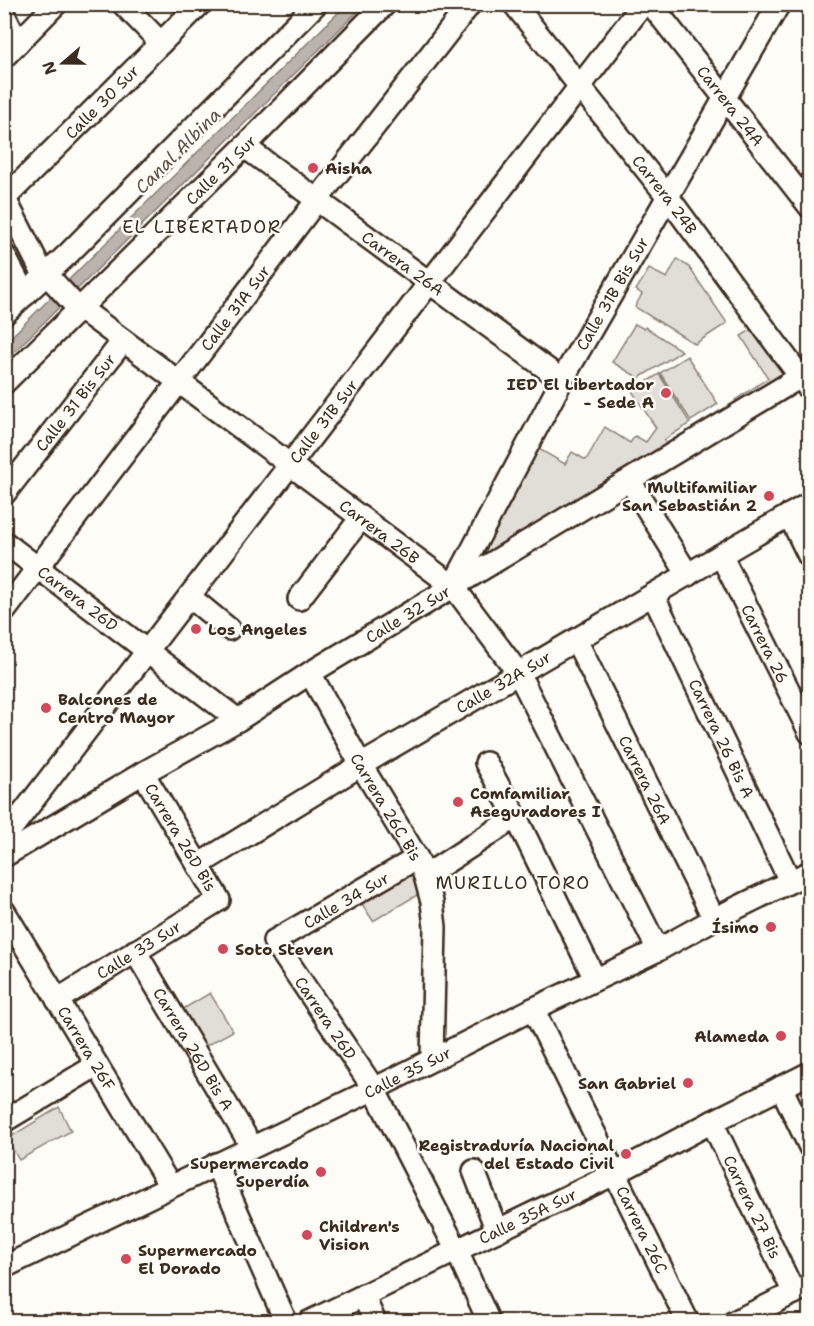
<svg xmlns="http://www.w3.org/2000/svg" width="814" height="1326" font-family="'Shantell Sans',sans-serif">
	<style>
		.green { fill: #e1ded7; stroke: #8e847a; stroke-width: 1.5 }
		.water { fill: #bbb4ad; stroke: #887d74; stroke-width: 1.5 }
		.lines { fill: none; stroke-linecap: round; stroke-linejoin: round }
		.minor-casing { stroke: #3b2a1e; stroke-width: 26 }
		.minor { stroke: #fdfcf7; stroke-width: 21 }
		.poi-dot { fill: #d1495b; stroke: #fdfcf7; stroke-width: 2 }
		.labels { text-anchor: middle; stroke-width: 5; stroke-linejoin: round; paint-order: stroke }
		.street-label { font-size: 16px; fill: #3b2a1e; stroke: #fdfcf7 }
		.poi-label { font-size: 16px; font-weight: bold; fill: #3b2a1e; stroke: #fdfcf7; text-anchor: start }
		.water-label { font-size: 18px; font-style: italic; fill: #615349; stroke: #fdfcf7 }
		.neighbourhood-label { font-size: 18px; letter-spacing: 1.5px; fill: #3b2a1e; stroke: #fdfcf7 }
	</style>
	<rect width="100%" height="100%" fill="#fdfcf7"/>
	<filter id="ink" filterUnits="userSpaceOnUse"><feTurbulence type="fractalNoise" baseFrequency=".0167" numOctaves="2"/><feDisplacementMap in="SourceGraphic" scale="12" xChannelSelector="R" yChannelSelector="G"/><feConvolveMatrix kernelMatrix="1 2 1 2 8 2 1 2 1" color-interpolation-filters="sRGB"/></filter>
	<g filter="url(#ink)">
		<!-- green -->
		<path class="green" d="M677,259L689,267L727,323L695,344L635,307L642,294L636,290L649,269L667,278Z
			M635,324L644,329L645,327L682,351L639,378L612,362Z
			M751,330L786,378L738,407L735,400L768,378L741,336Z
			M687,356L718,404L691,421L660,373Z
			M659,374L690,423L664,440L668,449L471,568L539,449L565,464L572,452L586,460L605,427L630,443L635,436L646,442L656,428L632,391Z
			M413,871L424,891L373,921L360,901Z
			M210,993L233,1031L200,1049L178,1012Z
			M59,1107L71,1131L19,1160L7,1139Z"/>
		<!-- water -->
		<path class="water" d="M346,5H364L5,361V343Z"/>
		<g class="lines">
			<!-- minor casing -->
			<g class="minor-casing">
				<g id="minor">
					<path d="M123,4L161,43"/>
					<path id="s1" d="M514,4L668,197L810,390"/>
					<path id="s2" d="M651,4L810,207"/>
					<path d="M4,15L18,43"/>
					<path d="M4,57L56,4"/>
					<path id="s3" d="M245,147L562,380"/>
					<path id="s4" d="M4,197L39,266L73,303L453,586L519,674L658,950"/>
					<path id="s5" d="M4,199L200,4"/>
					<path d="M4,255L25,295"/>
					<path d="M4,314L69,253L316,4"/>
					<path id="s6" d="M4,383L248,143L385,4"/>
					<path d="M630,481L688,575"/>
					<path id="s7" d="M4,494L123,341"/>
					<path d="M789,515L810,558"/>
					<path id="s8" d="M4,542L238,720"/>
					<path id="s9" d="M721,555L810,733"/>
					<path id="s10" d="M453,586L562,380L779,4"/>
					<path id="s11" d="M653,595L790,881"/>
					<path d="M190,597L229,629"/>
					<path d="M299,599L361,518"/>
					<path id="s12" d="M4,612L317,200L470,4"/>
					<path id="s13" d="M576,640L714,919"/>
					<path id="s14" d="M310,673L361,765L417,858L425,876L432,902L435,927L432,1058"/>
					<path d="M486,763L516,817L595,979"/>
					<path id="s15" d="M4,838L643,4"/>
					<path id="s16" d="M4,856L143,773L238,720L310,673L810,371"/>
					<path id="s17" d="M417,858L274,941L374,1089L456,1249L489,1322"/>
					<path id="s18" d="M198,865L361,765L810,503"/>
					<path d="M425,876L516,817"/>
					<path id="s19" d="M4,911L170,1186"/>
					<path id="s20" d="M135,951L252,1147"/>
					<path id="s21" d="M57,1000L219,900L143,773"/>
					<path id="s22" d="M533,1009L688,1322"/>
					<path d="M781,1087L810,1147"/>
					<path d="M4,1121L97,1065"/>
					<path id="s23" d="M712,1122L794,1293"/>
					<path d="M216,1164L286,1322"/>
					<path d="M474,1171L497,1231"/>
					<path id="s24" d="M4,1267L374,1089L533,1009L658,950L714,919L810,872"/>
					<path d="M363,1295L375,1322"/>
					<path id="s25" d="M309,1322L616,1173L712,1122L810,1073"/>
					<path d="M734,1322L810,1285"/>
				</g>
			</g>
			<!-- minor -->
			<use href="#minor" class="minor"/>
		</g>
	</g>
	<!-- markers -->
	<g class="poi-dot">
		<circle cx="313" cy="168" r="6"/>
		<circle cx="666" cy="393" r="6"/>
		<circle cx="769" cy="496" r="6"/>
		<circle cx="196" cy="629" r="6"/>
		<circle cx="46" cy="708" r="6"/>
		<circle cx="458" cy="802" r="6"/>
		<circle cx="771" cy="927" r="6"/>
		<circle cx="223" cy="949" r="6"/>
		<circle cx="781" cy="1036" r="6"/>
		<circle cx="688" cy="1083" r="6"/>
		<circle cx="626" cy="1154" r="6"/>
		<circle cx="321" cy="1172" r="6"/>
		<circle cx="307" cy="1235" r="6"/>
		<circle cx="126" cy="1259" r="6"/>
	</g>
	<g class="labels">
		<!-- street labels -->
		<g class="street-label">
			<text dy="6" stroke="none"><textPath href="#s5" startOffset="138">Calle 30 Sur</textPath></text>
			<text dy="6" stroke="none"><textPath href="#s2" startOffset="129">Carrera 24A</textPath></text>
			<text dy="6" stroke="none"><textPath href="#s6" startOffset="304">Calle 31 Sur</textPath></text>
			<text dy="6" stroke="none"><textPath href="#s1" startOffset="243">Carrera 24B</textPath></text>
			<text dy="6" stroke="none"><textPath href="#s3" startOffset="196">Carrera 26A</textPath></text>
			<text dy="6" stroke="none"><textPath href="#s10" startOffset="333">Calle 31B Bis Sur</textPath></text>
			<text dy="6" stroke="none"><textPath href="#s12" startOffset="382">Calle 31A Sur</textPath></text>
			<text dy="6" stroke="none"><textPath href="#s7" startOffset="116">Calle 31 Bis Sur</textPath></text>
			<text dy="6" stroke="none"><textPath href="#s15" startOffset="525">Calle 31B Sur</textPath></text>
			<text dy="6" stroke="none"><textPath href="#s4" startOffset="510">Carrera 26B</textPath></text>
			<text dy="6" stroke="none"><textPath href="#s8" startOffset="93">Carrera 26D</textPath></text>
			<text dy="6" stroke="none"><textPath href="#s16" startOffset="471">Calle 32 Sur</textPath></text>
			<text dy="6" stroke="none"><textPath href="#s9" startOffset="99">Carrera 26</textPath></text>
			<text dy="6" stroke="none"><textPath href="#s18" startOffset="356">Calle 32A Sur</textPath></text>
			<text dy="6" stroke="none"><textPath href="#s11" startOffset="159">Carrera 26 Bis A</textPath></text>
			<text dy="6" stroke="none"><textPath href="#s13" startOffset="156">Carrera 26A</textPath></text>
			<text dy="6" stroke="none"><textPath href="#s14" startOffset="154">Carrera 26C Bis</textPath></text>
			<text transform="translate(181 837) rotate(59)" y="6">Carrera 26D Bis</text>
			<text transform="translate(346 900) rotate(-30)" y="6">Calle 34 Sur</text>
			<text dy="6" stroke="none"><textPath href="#s21" startOffset="96">Calle 33 Sur</textPath></text>
			<text dy="6" stroke="none"><textPath href="#s17" startOffset="258">Carrera 26D</textPath></text>
			<text dy="6" stroke="none"><textPath href="#s19" startOffset="160">Carrera 26F</textPath></text>
			<text dy="6" stroke="none"><textPath href="#s20" startOffset="114">Carrera 26D Bis A</textPath></text>
			<text dy="6" stroke="none"><textPath href="#s24" startOffset="448">Calle 35 Sur</textPath></text>
			<text dy="6" stroke="none"><textPath href="#s23" startOffset="94">Carrera 27 Bis</textPath></text>
			<text dy="6" stroke="none"><textPath href="#s25" startOffset="243">Calle 35A Sur</textPath></text>
			<text dy="6" stroke="none"><textPath href="#s22" startOffset="246">Carrera 26C</textPath></text>
		</g>
		<!-- poi labels -->
		<g class="poi-label">
			<text x="325" y="174">Aisha</text>
			<text x="654" y="390" text-anchor="end">IED El Libertador<tspan x="654" dy="18">- Sede A</tspan></text>
			<text x="757" y="493" text-anchor="end">Multifamiliar<tspan x="757" dy="18">San Sebastián 2</tspan></text>
			<text x="208" y="635">Los Angeles</text>
			<text x="58" y="705">Balcones de<tspan x="58" dy="18">Centro Mayor</tspan></text>
			<text x="470" y="799">Comfamiliar<tspan x="470" dy="18">Aseguradores I</tspan></text>
			<text x="759" y="933" text-anchor="end">Ísimo</text>
			<text x="235" y="955">Soto Steven</text>
			<text x="769" y="1042" text-anchor="end">Alameda</text>
			<text x="676" y="1089" text-anchor="end">San Gabriel</text>
			<text x="614" y="1151" text-anchor="end">Registraduría Nacional<tspan x="614" dy="18">del Estado Civil</tspan></text>
			<text x="309" y="1169" text-anchor="end">Supermercado<tspan x="309" dy="18">Superdía</tspan></text>
			<text x="319" y="1232">Children's<tspan x="319" dy="18">Vision</tspan></text>
			<text x="138" y="1256">Supermercado<tspan x="138" dy="18">El Dorado</tspan></text>
		</g>
		<!-- water labels -->
		<g class="water-label">
			<text transform="translate(178 151) rotate(-45)" y="6">Canal Albina</text>
		</g>
		<!-- neighbourhood labels -->
		<g class="neighbourhood-label">
			<text x="202" y="233">EL LIBERTADOR</text>
			<text x="513" y="889">MURILLO TORO</text>
		</g>
	</g>
	<!-- margin -->
	<rect width="814" height="1326" fill="none" stroke="#fdfcf7" stroke-width="24"/>
	<rect x="12" y="12" width="790" height="1302" fill="none" stroke="#3b2a1e" stroke-width="2" filter="url(#ink)"/>
	<!-- north arrow -->
	<g transform="translate(63 63) rotate(250)" stroke="#fdfcf7" stroke-width="4.5" paint-order="stroke">
	<path d="M0-4.5L10 22L0 15L-10 22Z" fill="#3b2a1e"/>
	<text y="-9" font-size="16" font-weight="bold" text-anchor="middle" fill="#3b2a1e">N</text>
	</g>
</svg>
